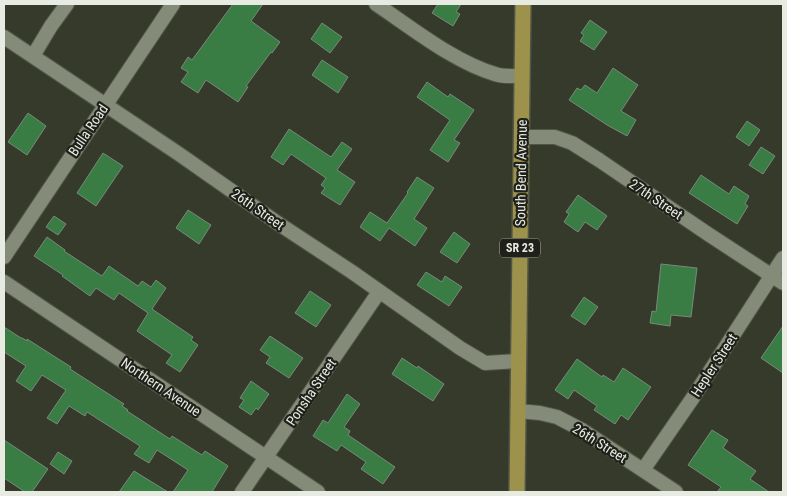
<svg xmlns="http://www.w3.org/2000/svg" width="787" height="496" font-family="'Roboto Condensed',sans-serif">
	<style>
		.building { fill: #397d45; stroke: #79897b }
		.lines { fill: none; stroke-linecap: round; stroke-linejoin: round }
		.minor-casing { stroke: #525648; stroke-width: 16 }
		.primary-casing { stroke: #525648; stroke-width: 18 }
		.minor { stroke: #858b79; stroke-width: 14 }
		.primary { stroke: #9d924b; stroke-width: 15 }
		.labels { text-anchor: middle; stroke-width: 4.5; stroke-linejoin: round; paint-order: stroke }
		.shield { fill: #1e2019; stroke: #abaea5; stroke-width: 1 }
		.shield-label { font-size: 12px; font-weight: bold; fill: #e8ebe1 }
		.street-label { font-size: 14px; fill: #e8ebe1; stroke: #1e2019 }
	</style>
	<rect width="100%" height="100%" fill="#353a2a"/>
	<!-- building -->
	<path class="building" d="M233,4H263L251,21L280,42L272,53L271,52L246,86L248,87L238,102L206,80L198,93L181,82L188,72L181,68L188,57L192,60Z
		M438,4H461L456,12L460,14L453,26L432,13Z
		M590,20L607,32L594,50L580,41L584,35L581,33Z
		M322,23L342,37L330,53L311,39Z
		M322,60L348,77L338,93L312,75Z
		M613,68L638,85L621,111L636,120L627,136L607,125L569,100L577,88L581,90L585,85L597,93Z
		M427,82L448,97L450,94L474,110L454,140L460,143L448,162L430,150L450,120L417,97Z
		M28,113L46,126L27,155L8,142Z
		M747,121L760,130L749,146L736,137Z
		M289,129L331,157L342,142L352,149L337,170L355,182L340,205L321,193L325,188L321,185L326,178L291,154L283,165L271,157Z
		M761,147L775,156L763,174L749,165Z
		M103,153L123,166L96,206L77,193Z
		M701,175L729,194L734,186L749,196L745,204L748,206L737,224L689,193Z
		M417,177L434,188L414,219L427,228L415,246L389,228L380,241L360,227L370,212L387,223L408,193L407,192Z
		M578,195L607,216L597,230L585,222L578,232L564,222L569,214L566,212Z
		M188,210L211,225L199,244L176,228Z
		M54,216L66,224L58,235L46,227Z
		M454,232L470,244L457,263L440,252Z
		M47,237L65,250L64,251L102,276L109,266L138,286L142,281L151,287L156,280L166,288L152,309L193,337L191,340L198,345L180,372L166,363L172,355L137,331L148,313L119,293L114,300L96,288L90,296L62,276L63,275L34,256Z
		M661,264L697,268L691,317L671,315L670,326L650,323L652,311L656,312Z
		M426,272L442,282L445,276L462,287L449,306L417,285Z
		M310,291L331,305L316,327L295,313Z
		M584,297L598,307L585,325L571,316Z
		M783,326V373L761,358Z
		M4,327L21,338H22L27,341V339L71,367L70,369L124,404L122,406L128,410L127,411L170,439L172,436L202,455L205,451L228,466L212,492H173L188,470L157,450L149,463L134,454L140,446L87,412L85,416L69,406L57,424L47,418L66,390L42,375L31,391L16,381L26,366L4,352Z
		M270,336L303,358L289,378L266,363L270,357L260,350Z
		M402,358L417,368L418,366L444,384L433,401L392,374Z
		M577,359L602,377L603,375L614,382L623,368L651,387L628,420L621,415L615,424L594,410L597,406L574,390L568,399L555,390Z
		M251,381L269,394L258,410L256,408L251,415L239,407L244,400L240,398Z
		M347,394L360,404L344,427L350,431L348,435L395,467L383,484L361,469L366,462L341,445L337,451L313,436L323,420L328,423Z
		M712,430L728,440L723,448L756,471L750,479L769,492H717L721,487L688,465Z
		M4,440L48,469L32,492H25L4,478Z
		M58,452L72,461L64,474L50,464Z
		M134,471L168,492H119Z"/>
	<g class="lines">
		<!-- minor casing -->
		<g class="minor-casing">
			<path id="minor" d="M376,4C412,28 454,62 495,74C504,77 514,76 522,76
				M4,37L179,154L279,224L352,272L460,348L485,363L518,361
				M33,56L51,26L67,4
				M522,137H555L572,143L599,160L708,234L783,283
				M4,257L173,4
				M4,282L318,492
				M518,411L540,413L557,417L582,430L676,492
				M643,470L692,399L783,258
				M242,492L379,292"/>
		</g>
		<!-- primary casing -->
		<g class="primary-casing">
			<path id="primary" d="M517,492L523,4"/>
		</g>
		<!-- minor -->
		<use href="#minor" class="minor"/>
		<!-- primary -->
		<use href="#primary" class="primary"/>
	</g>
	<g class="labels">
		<!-- shield labels -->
		<rect class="shield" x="500" y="238.5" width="40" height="19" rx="4"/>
		<g class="shield-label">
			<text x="520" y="252">SR 23</text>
		</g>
		<!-- street labels -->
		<g class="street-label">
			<text transform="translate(88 130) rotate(-56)" y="5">Bulla Road</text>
			<text transform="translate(521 173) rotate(-89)" y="5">South Bend Avenue</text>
			<text transform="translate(656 199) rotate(34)" y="5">27th Street</text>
			<text transform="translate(258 209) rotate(35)" y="5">26th Street</text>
			<text transform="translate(714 365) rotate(-57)" y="5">Hepler Street</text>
			<text transform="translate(161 387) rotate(34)" y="5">Northern Avenue</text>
			<text transform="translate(311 392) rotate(-56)" y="5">Ponsha Street</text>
			<text transform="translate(600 443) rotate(32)" y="5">26th Street</text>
		</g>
	</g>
	<!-- border -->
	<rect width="787" height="496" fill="none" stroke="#e8ebe1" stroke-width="10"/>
</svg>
